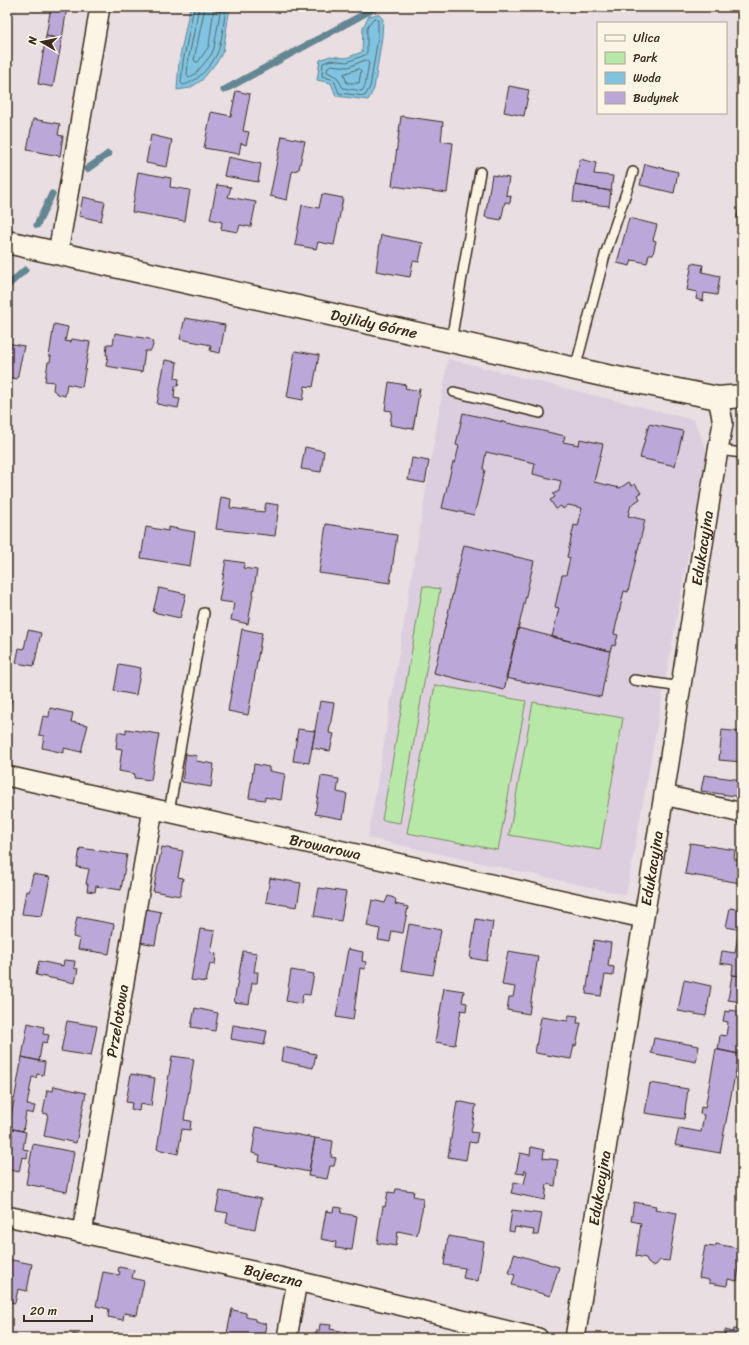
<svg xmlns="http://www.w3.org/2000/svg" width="749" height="1345" font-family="Sriracha,sans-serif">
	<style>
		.built { fill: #dccede }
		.green { fill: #b7e8a7; stroke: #798962 }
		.water { fill: #80c4e1; stroke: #648693 }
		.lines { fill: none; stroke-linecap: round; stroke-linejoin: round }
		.shore { stroke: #57686c; stroke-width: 1 }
		.stream { stroke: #648693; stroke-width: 7 }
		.building { fill: #bca8d8; stroke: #3b2a1e }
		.lane-casing { stroke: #3b2a1e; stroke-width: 12 }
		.street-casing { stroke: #3b2a1e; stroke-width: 22 }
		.secondary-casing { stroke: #3b2a1e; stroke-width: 25 }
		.lane { stroke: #fcf5e5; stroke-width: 9 }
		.street { stroke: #fcf5e5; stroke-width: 19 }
		.secondary { stroke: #fcf5e5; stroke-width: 22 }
		.labels { text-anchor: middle; stroke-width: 3; stroke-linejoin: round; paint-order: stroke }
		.street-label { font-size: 15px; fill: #3b2a1e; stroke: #fcf5e5 }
	</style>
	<rect width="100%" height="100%" fill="#e9dee1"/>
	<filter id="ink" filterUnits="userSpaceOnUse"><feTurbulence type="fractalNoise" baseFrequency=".025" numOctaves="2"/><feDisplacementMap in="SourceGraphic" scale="8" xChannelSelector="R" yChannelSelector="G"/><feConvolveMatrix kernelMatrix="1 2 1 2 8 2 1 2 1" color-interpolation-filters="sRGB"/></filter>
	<g filter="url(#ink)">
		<!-- built -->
		<path class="built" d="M448,359L694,420L707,451L626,895L368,838Z"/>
		<!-- green -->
		<path class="green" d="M423,586L440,589L400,823L382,820Z
			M435,685L526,701L498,850L407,833Z
			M533,702L623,718L600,850L509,835Z"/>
		<!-- water -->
		<path class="water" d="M190,7H230L223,51L219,59L202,80L190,88L177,90L179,61Z
			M378,14L383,19L382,37L374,89L368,100L336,96L331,83L317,80L320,60L330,56L346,58L362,52L363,27L369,16Z"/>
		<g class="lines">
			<!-- shore -->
			<path class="shore" d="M194,7L183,62L181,83L183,85C197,83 216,61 219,48C223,35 224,20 226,7
				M199,7L188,62L187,76L189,78L196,73L211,55L214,48L221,7
				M205,7L194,60L196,62H198L209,46L214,7
				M376,18L378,21V37L370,87L365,96L339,93L334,80L322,76L323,63L331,60L347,62L365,55L367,52V28L372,20Z
				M366,60L369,63L365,86L362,91L343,88L337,77L327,72L328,67L331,65L348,67Z
				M359,69L361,71L359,83H347L344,74Z"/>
			<!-- stream -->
			<path class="stream" d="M224,90L377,7
				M87,169L108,154
				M37,225L52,194
				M7,286L25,270"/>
		</g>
		<!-- building -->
		<path class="building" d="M51,7H67L62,39L46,36Z
			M46,36L62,39L53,87L38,84Z
			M509,86L529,90L524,116L504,112Z
			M236,91L250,94L243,131L249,132L246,145L241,143L239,154L204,148L211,112L231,116Z
			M401,116L443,122L441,141L453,143L447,193L392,186Z
			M33,119L60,124L58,135L63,136L60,156L27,150Z
			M151,135L172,140L167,167L146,163Z
			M282,136L305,141L299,169L292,172L287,200L270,196Z
			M228,157L261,164L258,182L224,176Z
			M580,159L596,163L594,174L613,176L611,191L575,185Z
			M645,164L678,172L674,193L640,185Z
			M138,172L171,178L170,187L190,190L185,221L132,212Z
			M492,175L509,178L506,195L511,196L510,203L505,202L501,220L485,217Z
			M742,184V219L737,218Z
			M217,185L231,187L228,197L256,202L251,227L240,225L238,232L221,229L222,222L210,219Z
			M575,185L611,191L609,206L573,202Z
			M322,194L343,198L334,245L318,242L316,249L295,245L302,205L319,208Z
			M83,197L105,202L101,221L79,216Z
			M629,218L657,225L653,240L656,241L653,254H649L647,263L632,260L630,266L617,263Z
			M381,235L423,243L419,262L413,261L410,277L376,271Z
			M692,263L703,265L702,272L720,276L717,295L704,293L703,301L696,299L697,292L687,290Z
			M185,318L225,325L220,353L210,351L211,345L180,339Z
			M54,324L68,327L65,341L71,342L72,339L90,342L82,387L67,384L65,396L58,394L53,390L54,382L45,381L48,362H50L51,356H49Z
			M115,333L149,339L152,341L153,345L152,348L150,351H145L142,372L106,366L108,355H106L107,344H113Z
			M7,343L24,346L17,379L7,377Z
			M295,351L319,355L313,387L305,386L303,400L287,397Z
			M165,360L177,362L175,378L179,379L178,386H175L174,398L180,399L178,408L157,404Z
			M389,382L406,385L405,388L419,391V388H420L413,429L390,425L392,411L385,410Z
			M463,413L565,436L563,442L579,445L580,439L603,444L594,482L620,488L629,482L632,486L635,484L641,493L638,495L640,499L631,505L628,516L645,520L628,592L624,591L614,634L618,635L615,646L612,645L610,651L552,637L559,608L555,607L562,575H566L570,558L567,557L574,525L578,526L582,508L568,505L563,509L561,506L556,509L550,500L555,497L553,494L559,491L561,481L533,474L535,463L486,452L483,469L485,470L474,515L442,508L453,462L455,463L459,446L456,445Z
			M649,424L683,431L675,466L640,458Z
			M305,447L324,451L321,472L301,469Z
			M412,458L429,461L425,483L408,480Z
			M221,497L231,499L230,508L264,512L266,503L279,505L275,536L216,529Z
			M326,524L397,535L390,583L319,573Z
			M146,527L168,531V527L195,532L190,566L141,558Z
			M464,545L534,561L504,690L434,673Z
			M226,560L245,563L243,568L257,570L248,624L231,620L234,603L219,601Z
			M159,588L186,594L180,618L153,612Z
			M518,628L610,651L601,697L506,678Z
			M242,629L262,633L248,715L228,711Z
			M28,630L41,633L34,666L16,663L19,648L24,649Z
			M119,664L141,668L136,695L114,691Z
			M7,693L12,697L7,717Z
			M320,701L334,703L329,733L334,734L330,751L312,748Z
			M50,708L73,713L71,722L88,725L81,752L64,748V753L42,748L44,736L39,735L43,716L49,717Z
			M126,729L159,734L151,780L134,778L135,774L119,771L122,749L116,748L118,732L126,734Z
			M298,729L315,731L309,763L293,761Z
			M722,730L742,732V762L719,760Z
			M186,754L197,756L196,761L214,764L211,787L182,782Z
			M254,764L269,767V771L285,774L281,800L265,797V800L249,798Z
			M704,775L742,780L741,797L701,791Z
			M321,776L339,779L337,792L347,794L343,819L315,814Z
			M690,843L735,850L734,859L742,860L741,883L685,874Z
			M162,847L183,851L178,877L183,878L180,896L153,891Z
			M80,848L127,855L121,890L96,886L95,892L87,891L88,884H86L89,869L77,867Z
			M33,874L50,877L42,916L22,914L26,891L29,892Z
			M270,878L301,883L297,907L266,902Z
			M319,888L346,892L341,921L314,916Z
			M388,896L394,898L396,900L395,904L408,907L403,933L392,931L390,942L378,940L380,929L367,926L372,900L385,903Z
			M730,908L742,910V930L726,927Z
			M145,909L161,912L155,945L140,942Z
			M77,917L114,924L109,954L78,949L80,939L73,937Z
			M476,919L493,922L487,961L470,958Z
			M409,924L441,930L433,975L401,970Z
			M200,929L215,931L211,953L216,954L215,965L210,964L206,982L191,980Z
			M739,929L742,930V976L732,975L733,965L720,963L722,951L735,953Z
			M594,940L611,943L608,966L614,967L613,976L605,975L601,996L586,994Z
			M348,949L363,952L362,961L366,962L365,969L360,968L353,1020L336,1017Z
			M243,951L257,953L254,972H258L257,983H252L249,1004L234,1002Z
			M508,951L538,956L529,1014L507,1010L509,997H513L515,987L502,985Z
			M64,960L75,961L74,968L78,969L75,983L36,975L39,961L63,966Z
			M291,970L314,974L310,995L303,994L301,1004L286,1001Z
			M732,975L742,976V1002L728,1000Z
			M684,980L711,986L706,1016L678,1011Z
			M444,988L464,991L462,1002L467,1003L466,1011L461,1010L455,1045L435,1042Z
			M195,1008L218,1013L215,1031L191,1027Z
			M730,1010L742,1012V1034L739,1054L718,1050L720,1035L726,1036L728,1022L723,1021L725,1011L730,1012Z
			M569,1015L578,1016L577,1023H581L576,1046L574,1045L571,1059L535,1053L541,1017L568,1021Z
			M67,1021L97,1026L91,1056L61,1051Z
			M28,1023L44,1027L43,1034L49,1035L47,1043L42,1042L39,1061L22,1057Z
			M233,1025L267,1031L264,1045L231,1039Z
			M654,1038L699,1046L696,1062L651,1053Z
			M283,1047L316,1054L313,1068L281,1061Z
			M716,1049L739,1054L720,1153L675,1145L679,1128L701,1132L704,1115L700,1114L701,1107L705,1108Z
			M172,1056L194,1059L184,1120L191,1121L190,1130L182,1129L178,1154L157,1149Z
			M22,1057L45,1062L43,1075L37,1074L36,1078L32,1077L27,1105L35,1106L33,1114L26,1112L23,1131L9,1128Z
			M131,1074L155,1078L151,1106L140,1104L139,1111L131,1109L132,1103L126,1102Z
			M650,1083L688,1089L684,1119L645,1113Z
			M54,1086L86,1093L76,1143L44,1136L48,1114L43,1113L47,1090L53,1091Z
			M457,1101L476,1105L471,1132L478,1133L476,1143L469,1142L466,1160L448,1157Z
			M256,1127L315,1138L309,1172L259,1162L260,1155L252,1153Z
			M9,1128L26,1132L23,1149L28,1150L27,1158L22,1157L19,1172L7,1169V1142Z
			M315,1138L333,1141L331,1157L336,1158L334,1166H330L327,1179L308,1176Z
			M33,1144L74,1152L67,1192L26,1184Z
			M531,1147L544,1150L543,1158L558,1160L556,1172H557L555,1186L547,1184L545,1200L511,1193L514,1182L524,1184L527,1171L525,1170L524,1174L516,1173L520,1153L530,1155Z
			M396,1189L414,1191L413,1196L423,1198L422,1212L421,1214L417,1235L398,1231L396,1246L377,1243L383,1206L385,1207L388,1192L395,1193Z
			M220,1191L261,1199L255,1229L226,1223L228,1213L216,1211Z
			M634,1202L656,1206L655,1209L677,1213L669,1261L660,1260L656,1265L652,1266L648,1263L646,1258L636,1256L641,1223L631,1221Z
			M334,1207L342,1208L341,1213L357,1216L352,1250L335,1248L336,1242L321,1239L326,1211L333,1212Z
			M512,1210L542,1214L538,1235H533L534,1230L515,1227L514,1232L509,1231Z
			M448,1236L484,1242L478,1281L463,1278L465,1268L444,1265Z
			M716,1244L742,1249L737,1281L728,1279L727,1286L709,1283V1280L699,1278L705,1246L715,1247Z
			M514,1254L559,1267L550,1296L512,1285L515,1275L509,1273Z
			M7,1259L32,1264L27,1291L18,1289L15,1303L7,1301Z
			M119,1267L134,1270L132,1278L144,1281L137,1315L124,1313L123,1320L108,1317L109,1309L96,1306L103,1272L119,1275L120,1272L118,1271Z
			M232,1309H233V1310L246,1313V1317L255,1319V1321L266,1324L264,1338H226Z
			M320,1324L331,1325L330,1329L346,1332L345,1338H315L316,1331H319Z
			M734,1329L742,1330V1338H724L725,1330L733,1332Z
			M73,1334L92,1338H72Z"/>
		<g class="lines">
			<!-- lane casing -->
			<g class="lane-casing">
				<path id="lane" d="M451,341L480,172
					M575,369L605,255L633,172
					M454,392L540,413
					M719,450L742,453
					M634,680L681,687
					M169,812L204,613"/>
			</g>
			<!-- street casing -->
			<g class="street-casing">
				<g id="street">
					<path d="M58,253L100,7"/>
					<path id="s1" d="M7,776L643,918"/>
					<path d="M664,795L742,813"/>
					<path id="s2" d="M7,1216L297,1281L538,1338"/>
					<path id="s3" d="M82,1233L153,809"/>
					<path d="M287,1338L297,1281"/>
					<path id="s4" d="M575,1338L664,795L714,473L723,423L718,398"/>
				</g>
			</g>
			<!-- secondary casing -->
			<g class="secondary-casing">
				<g id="secondary">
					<path id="s5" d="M7,242L607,376L718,398L742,396"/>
				</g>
			</g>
			<!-- lane -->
			<use href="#lane" class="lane"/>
			<!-- street -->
			<use href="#street" class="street"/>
			<!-- secondary -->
			<use href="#secondary" class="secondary"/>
		</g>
	</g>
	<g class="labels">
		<!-- street labels -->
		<g class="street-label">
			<text dy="5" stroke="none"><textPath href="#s5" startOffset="376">Dojlidy Górne</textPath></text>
			<text dy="5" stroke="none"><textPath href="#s4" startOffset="800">Edukacyjna</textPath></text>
			<text dy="5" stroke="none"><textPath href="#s1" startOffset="326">Browarowa</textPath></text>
			<text dy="5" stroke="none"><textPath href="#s4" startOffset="476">Edukacyjna</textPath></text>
			<text dy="5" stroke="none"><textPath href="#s3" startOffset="215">Przelotowa</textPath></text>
			<text dy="5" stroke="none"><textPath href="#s4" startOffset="152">Edukacyjna</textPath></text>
			<text dy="5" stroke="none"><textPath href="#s2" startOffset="273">Bajeczna</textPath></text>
		</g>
	</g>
	<!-- margin -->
	<rect width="749" height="1345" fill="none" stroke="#fcf5e5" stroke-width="24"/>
	<rect x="12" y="12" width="725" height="1321" fill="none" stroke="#3b2a1e" stroke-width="1.5" filter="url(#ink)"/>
	<!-- legend -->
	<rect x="597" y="22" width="130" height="92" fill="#fcf5e5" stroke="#afa495"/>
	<rect x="605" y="35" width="20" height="6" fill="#fcf5e5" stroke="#afa495"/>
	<text x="633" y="42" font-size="12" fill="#3b2a1e">Ulica</text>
	<rect x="605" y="52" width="20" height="12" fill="#b7e8a7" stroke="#afa495"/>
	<text x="633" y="62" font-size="12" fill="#3b2a1e">Park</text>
	<rect x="605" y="72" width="20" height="12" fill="#80c4e1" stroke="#afa495"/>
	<text x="633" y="82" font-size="12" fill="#3b2a1e">Woda</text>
	<rect x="605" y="92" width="20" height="12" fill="#bca8d8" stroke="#afa495"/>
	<text x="633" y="102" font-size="12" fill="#3b2a1e">Budynek</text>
	<!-- north arrow -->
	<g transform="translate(42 42) rotate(279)" stroke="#fcf5e5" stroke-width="3" paint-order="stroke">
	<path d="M0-3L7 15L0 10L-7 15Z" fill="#3b2a1e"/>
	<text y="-6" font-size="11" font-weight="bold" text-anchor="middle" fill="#3b2a1e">N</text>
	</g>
	<!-- scale -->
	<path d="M24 1315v6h68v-6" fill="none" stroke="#3b2a1e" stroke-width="2"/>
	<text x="30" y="1315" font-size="12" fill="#3b2a1e" stroke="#fcf5e5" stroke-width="3" paint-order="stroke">20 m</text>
</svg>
